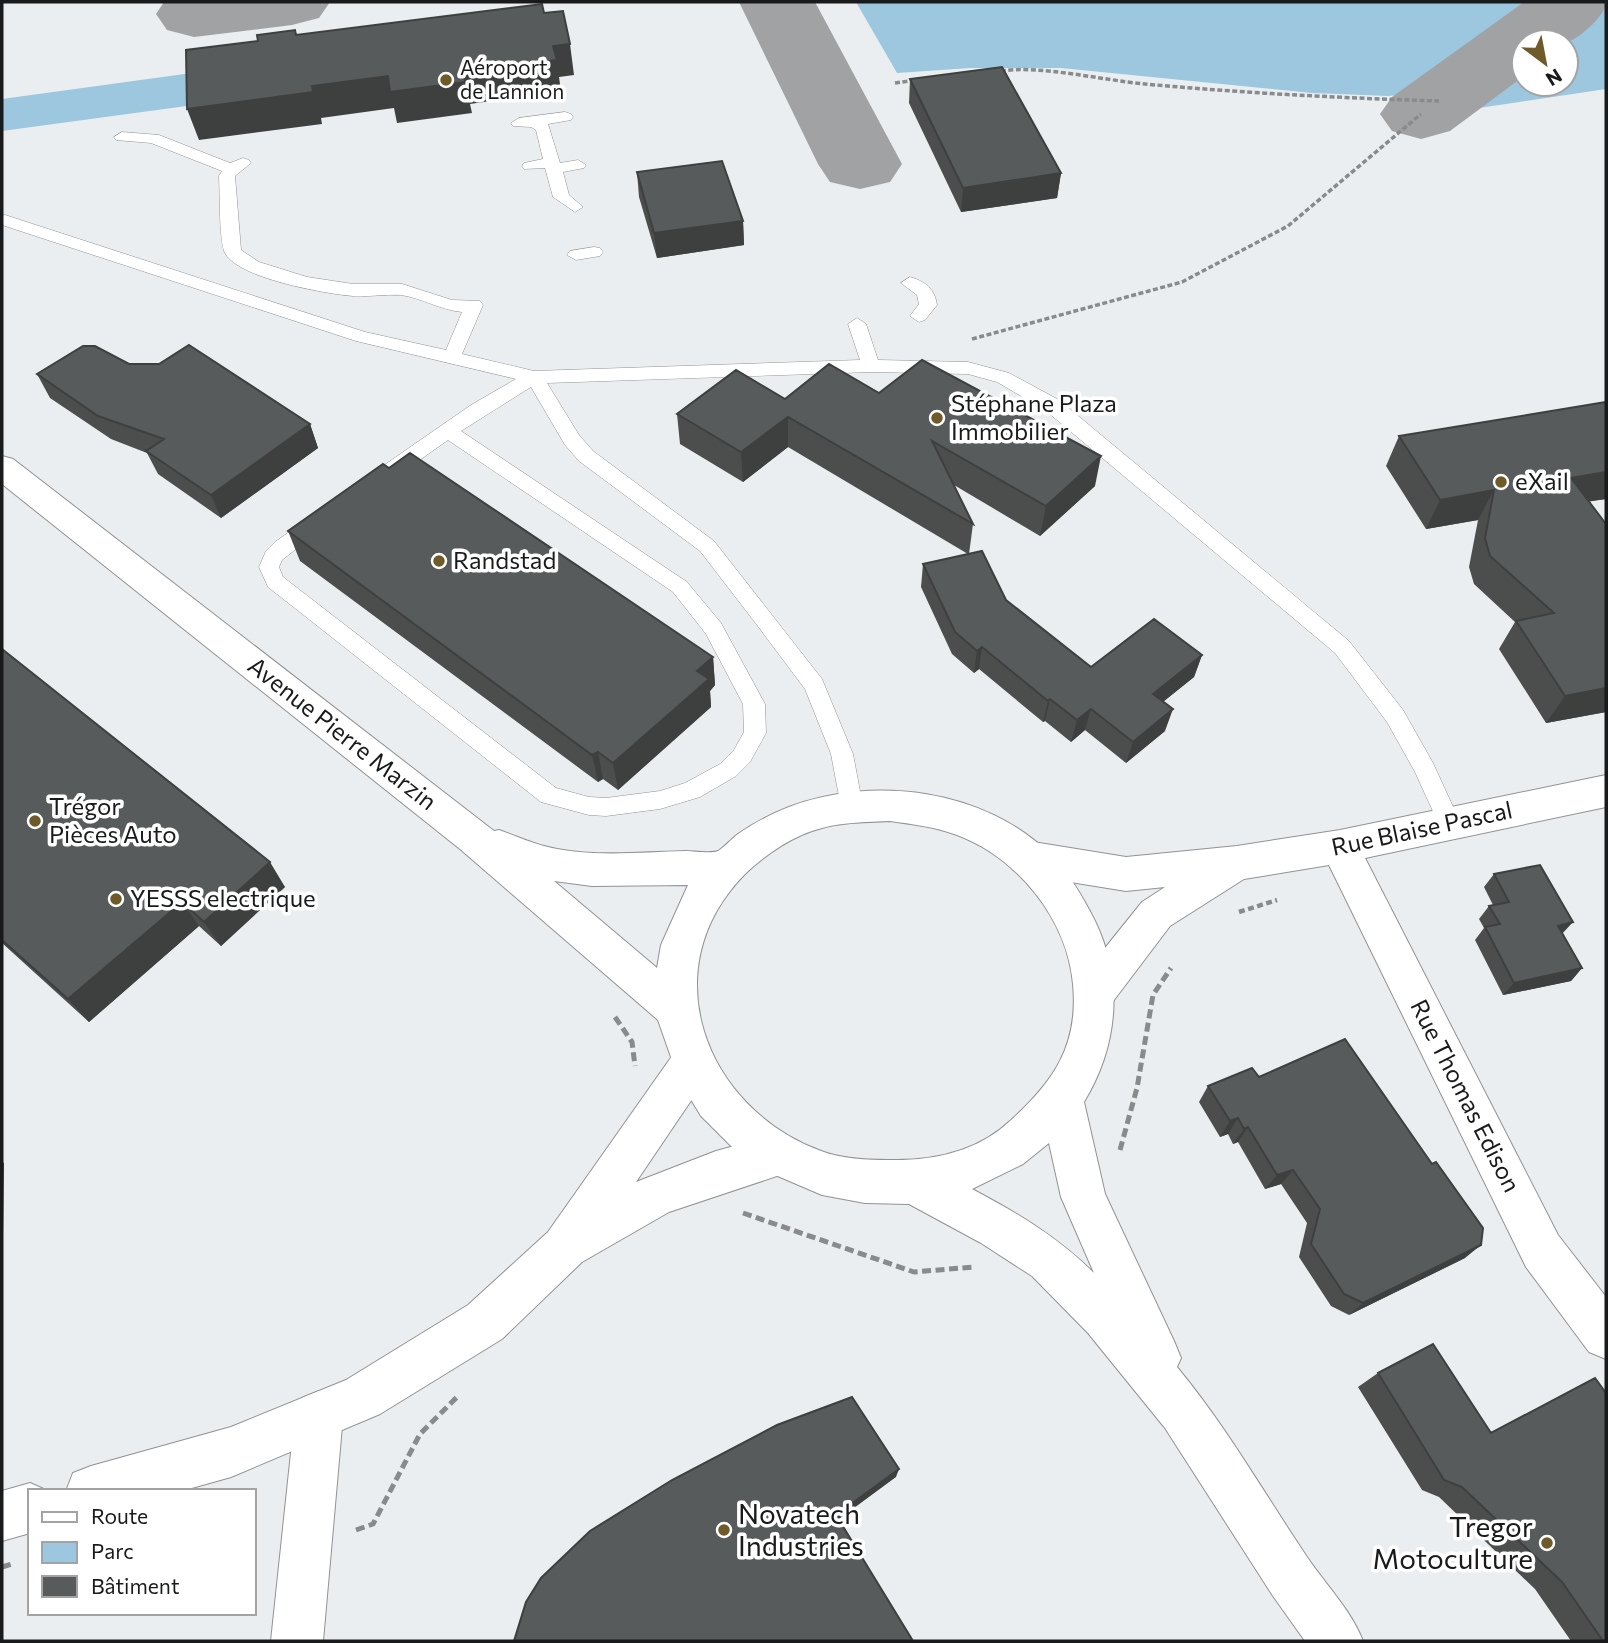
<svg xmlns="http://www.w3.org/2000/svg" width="1608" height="1643" font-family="Commissioner,sans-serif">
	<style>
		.green { fill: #9cc7de }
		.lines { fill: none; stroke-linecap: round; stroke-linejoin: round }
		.taxiway { fill: #a0a2a4; fill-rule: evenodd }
		.service-casing { stroke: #909294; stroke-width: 1 }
		.minor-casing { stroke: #909294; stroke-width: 2 }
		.tertiary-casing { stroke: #909294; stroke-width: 2 }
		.secondary-casing { stroke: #909294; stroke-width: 2 }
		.path-far2 { stroke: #888a8c; stroke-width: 3.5; stroke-dasharray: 5 2.5; stroke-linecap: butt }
		.path-far1 { stroke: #888a8c; stroke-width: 4.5; stroke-dasharray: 6 3.5; stroke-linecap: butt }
		.path { stroke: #888a8c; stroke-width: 5; stroke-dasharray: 9 4.5; stroke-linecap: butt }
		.service { fill: #fff; fill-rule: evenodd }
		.minor { fill: #fff; fill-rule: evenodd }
		.tertiary { fill: #fff; fill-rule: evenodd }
		.secondary { fill: #fff; fill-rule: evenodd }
		.wall { fill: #4c4e4e }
		.shaded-wall { fill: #3e4040 }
		.building { fill: #585b5b; stroke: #3e4040; stroke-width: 2 }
		.poi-dot { fill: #6e5b29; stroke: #fff; stroke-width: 2.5 }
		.labels { text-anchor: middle; stroke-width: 7; stroke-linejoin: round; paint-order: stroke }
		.far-poi-label { font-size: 21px; fill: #191a1b; stroke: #fff; text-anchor: start }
		.poi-label { font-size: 24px; fill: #191a1b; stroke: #fff; text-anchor: start }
		.street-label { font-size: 24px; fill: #191a1b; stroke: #fff }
		.near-poi-label { font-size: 28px; fill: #191a1b; stroke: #fff; text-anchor: start }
	</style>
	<rect width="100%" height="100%" fill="#ebeef0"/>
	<!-- green -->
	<path class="green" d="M856,2H1554L1429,93L1388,96L1312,93L1061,68H970L897,73Z
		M1606,5V89L1472,109L1524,69V84H1566V42H1559Z
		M199,72L194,105L2,131V99Z"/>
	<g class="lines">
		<!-- taxiway -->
		<path class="taxiway" d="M164,2H330L319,18L292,25L194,37L167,30L156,14Z
			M739,2H815L902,164L890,182L860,189L830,182L818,164Z
			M1524,2H1606C1606,15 1581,37 1568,42C1561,45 1536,42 1524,42V76L1450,131L1421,139L1392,131L1380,114L1392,97Z"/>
		<!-- service casing -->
		<g class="service-casing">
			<path id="service" d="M565,112L571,114L573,117L571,120L548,124L560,163L578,160L586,165L584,168L563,172L569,195L583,207L575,212L553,197L545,168L524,169L522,166L524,163L543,159L536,130L531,127L513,126L511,123L519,118Z
				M122,132L159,135L230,163L243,158L249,160L251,163L235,176L241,250L259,262L307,277L353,284H402L452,300L480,301L483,305L462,354L534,371L860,360L848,324L857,318L866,324L878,360L968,362L1009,373L1059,400L1349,641L1403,710L1433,763L1460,822L1457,829L1449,832L1441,829L1415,772L1387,722L1335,653L1045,410L997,382L968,374L871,372L547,383L579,435L593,451L714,541L822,679L853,754L863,807L860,814L852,816L844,814L841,807L831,754L805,689L754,621L700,551L579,461L565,445L531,387L461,431L687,582L721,623L765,704L766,733L750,762L736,776L700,797L660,809L606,816L589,815L541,802L268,587L259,567L266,551L275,542L309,518L316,516L323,518L326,523L323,528L282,560L279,567L283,577L556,788L589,797L606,798L660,791L685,783L720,764L734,750L744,732L743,704L706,634L673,592L448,440L397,476H383L380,471L383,466L471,405L516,379L356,341L2,225V214L365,332L446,350L462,312C440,310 422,298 401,295C385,294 369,297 353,296C327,294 234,278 224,251C219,234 220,195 219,176L222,171L151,143L116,140L114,137Z
				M594,247L600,248L603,252L600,256L576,260L567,255L570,251Z
				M910,277C925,281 935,289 937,305L925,320L919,322L910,316L919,304L917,295L901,283Z"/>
		</g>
		<!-- minor casing -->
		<g class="minor-casing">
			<path id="minor" d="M1606,775V807L1365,858L1558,1235L1606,1297V1359L1589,1352L1526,1267L1329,865L1244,879L1170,926L1111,1004L1096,1010L1081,1004L1075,991L1081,978L1142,902L1165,887L1126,891L1027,875L1013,870L1007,858L1013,846L1027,841L1126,857L1237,846L1340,830Z
				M319,1391L336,1398L343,1415L323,1641H271L295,1415L302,1398Z"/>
		</g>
		<!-- tertiary casing -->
		<g class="tertiary-casing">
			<path id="tertiary" d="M692,1043L707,1049L713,1063L707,1077L636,1182L716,1151L779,1134L795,1140L801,1155L795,1170L669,1212L582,1262L502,1339L380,1414L231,1477L181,1491H66L73,1473L91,1466L231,1427L346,1380L468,1305L548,1232L677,1049Z
				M30,1483L48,1491H30V1533L2,1541V1491Z"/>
		</g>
		<!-- secondary casing -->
		<g class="secondary-casing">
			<path id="secondary" d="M2,456L13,459L494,831L499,830C514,835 529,842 544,846C588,858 640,852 686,851C694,851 710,854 718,851C725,847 731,839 738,834C754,823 771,814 789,807C873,775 985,789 1051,855C1070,875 1083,897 1095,921C1124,981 1118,1046 1084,1102L1105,1194L1174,1341L1181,1358L1177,1367C1226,1426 1264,1493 1307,1557C1326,1585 1351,1610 1363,1641H1305L1273,1596L1165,1428L1088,1333L1032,1276L981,1243L909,1204L865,1203L822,1195L766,1171L731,1146L701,1116L679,1080L658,1020L460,849L2,484ZM890,821C912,824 935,827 957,835C1018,858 1067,919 1073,984C1079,1046 1053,1082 1010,1121C977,1152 932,1161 889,1160C867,1160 842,1159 821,1151C705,1108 651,969 745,874C766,854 794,835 822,828C844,822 868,822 890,821ZM554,881L592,886L688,885L661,945L657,968ZM1049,1143L1061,1197L1094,1273C1056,1236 1019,1214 972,1189L1023,1164Z"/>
		</g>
		<!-- path-far2 -->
		<path class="path-far2" d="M1001,71C1040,65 1102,80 1145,84C1243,93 1340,98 1439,101
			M895,83L916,80
			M972,339L1182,282L1288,226L1421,114"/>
		<!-- path-far1 -->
		<path class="path-far1" d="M1239,912L1277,900"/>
		<!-- path -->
		<path class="path" d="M615,1017L632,1042L635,1066
			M1120,1150L1137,1088L1153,995L1171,968
			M743,1213L914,1272L973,1267
			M356,1530L373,1524L420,1434L458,1396
			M2,1567L12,1564"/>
		<!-- service -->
		<use href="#service" class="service"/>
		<!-- minor -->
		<use href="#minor" class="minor"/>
		<!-- tertiary -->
		<use href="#tertiary" class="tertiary"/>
		<!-- secondary -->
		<use href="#secondary" class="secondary"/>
	</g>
	<!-- wall -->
	<path class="wall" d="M910,79L1061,173L1057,198L961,212L909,103Z
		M637,172L743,221L744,245L657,258L639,197Z
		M129,364L310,424L318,448L221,518L158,474L147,453L111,439L50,398L37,374Z
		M879,393L1095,486L1040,536L954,485L973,524L969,554L1006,600L1091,667L1202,655L1194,677L1163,702L1165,731L1126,763L1085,730L1071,742L1045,721L1043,722L979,669L974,673L952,654L921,587L923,564L968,554L788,447L743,482L680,444L677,414L785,399Z
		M1606,402V499L1589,501L1606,524V712L1546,723L1499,649L1515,622L1474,584L1469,567L1478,520L1426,529L1386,466L1399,436Z
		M288,531L713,657L715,685L710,691L711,707L618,790L603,779L598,782L300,561Z
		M2,649L285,887L221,946L199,926L89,1022L2,943Z
		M1494,874L1563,934L1582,968L1571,981L1503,995L1475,940L1484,928L1479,919L1489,906L1493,905L1484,887Z
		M1259,1077L1465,1258L1349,1315L1331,1306L1299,1257L1307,1223L1281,1184L1265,1189L1238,1142L1233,1144L1228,1134L1220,1137L1199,1102L1208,1086Z
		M1378,1373L1491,1432L1606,1641H1571L1535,1589L1439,1497L1422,1490L1358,1387Z"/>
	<!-- shaded-wall -->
	<path class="shaded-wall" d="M570,44L574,75L559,77L561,91L470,104L472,113L397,123L394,108L321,118L322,124L199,140L187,109L312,86L388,76L463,72L553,46Z
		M1061,173L1057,198L961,212L963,188Z
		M743,221L744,245L657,258L654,233Z
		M788,417V447L743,482L741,452Z
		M310,424L318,448L221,518L211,495Z
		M1101,456L1095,486L1040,536L1046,506Z
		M1606,472V499L1554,507L1571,478Z
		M1494,490L1478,520L1426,529L1440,500Z
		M982,647L979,669L974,673L977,651Z
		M1202,655L1194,677L1146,715L1153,694Z
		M713,657L715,685L710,691L711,707L618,790L613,763L697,671Z
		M1606,688V712L1546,723L1565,696Z
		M1050,699L1045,721L1043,722L1048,701Z
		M1091,709L1085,730L1071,742L1077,720Z
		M1173,709L1165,731L1126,763L1133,742Z
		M598,752L603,779L598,782L592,755Z
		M270,862L285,887L221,946L204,922Z
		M182,902L199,926L89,1022L68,999Z
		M1573,922L1561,935L1558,926Z
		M1582,968L1571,981L1503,995L1514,983Z
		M1238,1118L1228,1134L1220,1137L1230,1121Z
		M1248,1127L1238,1142L1233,1144L1244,1129Z
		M2,1162L4,1163L2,1307Z
		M1293,1170L1281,1184L1265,1189L1277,1175Z
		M1481,1245L1465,1258L1349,1315L1363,1303Z
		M899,1469L896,1477L835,1522L836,1515Z"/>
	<!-- building -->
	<path class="building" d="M542,4L544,13L563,11L570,44L553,46L557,60L463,72L465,82L390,92L388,76L312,86L313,92L187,109L186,50L258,41L257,35L295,30L296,35Z
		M1002,67L1061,173L963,188L910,79Z
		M722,161L743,221L654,233L637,172Z
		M189,345L310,424L211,495L146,451L164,439L98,416L37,374L83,346H95L129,364H159Z
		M922,360L1101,456L1046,506L932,441L973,524L788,417L741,452L677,414L736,370L785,399L829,364L879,393Z
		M1606,402V472L1571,478L1606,524V688L1565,696L1516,621L1554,613L1490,556L1485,538L1494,490L1440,500L1399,436Z
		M410,453L713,657L697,671L709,679L613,763L598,752L592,755L288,531L383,464L389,468Z
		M982,551L1006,600L1091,667L1154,619L1202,655L1153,694L1173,709L1133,742L1091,709L1077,720L1050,699L1048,701L982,647L977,651L955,632L923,564Z
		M2,649L270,862L204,922L182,902L68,999L2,940Z
		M1540,865L1573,922L1558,926L1582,968L1514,983L1485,927L1500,924L1489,906L1509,902L1494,874Z
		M1345,1039L1432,1164L1436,1162L1483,1228L1481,1245L1363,1303L1344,1294L1311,1244L1320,1209L1293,1170L1277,1175L1248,1127L1244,1129L1238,1118L1230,1121L1208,1086L1252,1068L1259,1077Z
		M1433,1344L1491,1433L1595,1378L1606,1393V1641H1603L1562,1582L1462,1487L1444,1480L1378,1373Z
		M852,1397L899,1469L836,1515L913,1641H514L526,1602L541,1578L590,1531L672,1480L777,1425Z"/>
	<!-- markers -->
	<g class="poi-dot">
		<circle cx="446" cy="80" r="7"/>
		<circle cx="937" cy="418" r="7"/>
		<circle cx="1501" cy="482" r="7"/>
		<circle cx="439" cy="561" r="7"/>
		<circle cx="35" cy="821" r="7"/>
		<circle cx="116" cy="899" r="7"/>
		<circle cx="724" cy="1530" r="7"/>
		<circle cx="1547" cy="1543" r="7"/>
	</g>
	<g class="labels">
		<!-- far-poi labels -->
		<g class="far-poi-label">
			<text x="460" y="75">Aéroport<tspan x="460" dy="24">de Lannion</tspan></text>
		</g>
		<!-- poi labels -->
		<g class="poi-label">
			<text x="951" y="412">Stéphane Plaza<tspan x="951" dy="28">Immobilier</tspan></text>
			<text x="1515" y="490">eXail</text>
			<text x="453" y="569">Randstad</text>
			<text x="49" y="815">Trégor<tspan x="49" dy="28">Pièces Auto</tspan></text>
			<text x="130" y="907">YESSS electrique</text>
		</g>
		<!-- street labels -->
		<g class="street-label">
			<text transform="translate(342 734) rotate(38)" y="8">Avenue Pierre Marzin</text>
			<text transform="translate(1422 829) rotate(-12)" y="8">Rue Blaise Pascal</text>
			<text transform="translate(1465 1096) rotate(63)" y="8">Rue Thomas Edison</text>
		</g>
		<!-- near-poi labels -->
		<g class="near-poi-label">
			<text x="738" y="1524">Novatech<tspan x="738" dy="32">Industries</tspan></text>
			<text x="1533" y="1537" text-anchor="end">Tregor<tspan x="1533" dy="32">Motoculture</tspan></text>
		</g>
	</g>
	<!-- border -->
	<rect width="1608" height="1643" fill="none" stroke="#191a1b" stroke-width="7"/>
	<!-- legend -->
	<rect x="28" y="1489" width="228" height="126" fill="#ffffff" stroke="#a3a3a4" stroke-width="2"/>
	<rect x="42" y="1512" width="35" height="10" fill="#ffffff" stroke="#a3a3a4" stroke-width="2"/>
	<text x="91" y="1524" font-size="21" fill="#191a1b">Route</text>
	<rect x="42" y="1542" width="35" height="21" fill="#9cc7de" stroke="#a3a3a4" stroke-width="2"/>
	<text x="91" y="1559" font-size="21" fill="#191a1b">Parc</text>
	<rect x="42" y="1576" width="35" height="21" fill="#585b5b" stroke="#a3a3a4" stroke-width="2"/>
	<text x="91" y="1594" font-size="21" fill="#191a1b">Bâtiment</text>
	<!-- north arrow -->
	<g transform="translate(1545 63) rotate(148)"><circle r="33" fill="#ffffff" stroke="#a3a3a4" stroke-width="2"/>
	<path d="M0-5L12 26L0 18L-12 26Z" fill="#6e5b29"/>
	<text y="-10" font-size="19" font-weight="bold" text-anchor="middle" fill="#191a1b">N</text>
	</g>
</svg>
